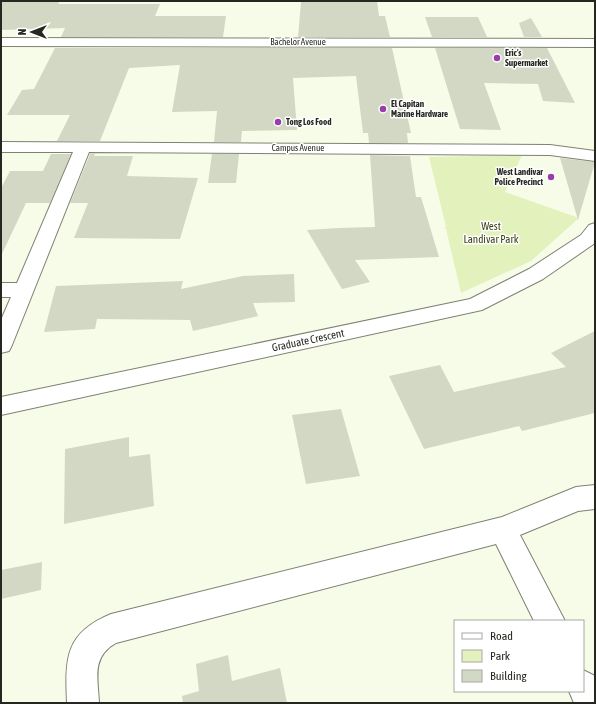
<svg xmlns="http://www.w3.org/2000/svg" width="596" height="704" font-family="'Asap Condensed',sans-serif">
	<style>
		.green { fill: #e3f1bd }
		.building { fill: #d3d8c5 }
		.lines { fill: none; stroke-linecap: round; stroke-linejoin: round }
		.minor-casing { stroke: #7e8271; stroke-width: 2 }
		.minor { fill: #fff; fill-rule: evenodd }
		.poi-dot { fill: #973eaa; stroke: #fff; stroke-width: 1.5 }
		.labels { text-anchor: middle; stroke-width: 3; stroke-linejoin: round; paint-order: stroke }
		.far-street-label { font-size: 9px; fill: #252720; stroke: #fff }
		.far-poi-label { font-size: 9px; font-weight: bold; fill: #252720; stroke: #fff; text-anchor: start }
		.park-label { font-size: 11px; fill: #394115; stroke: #fff }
		.street-label { font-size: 11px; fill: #252720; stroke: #fff }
	</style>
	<rect width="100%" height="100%" fill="#f7fce9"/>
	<!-- green -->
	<path class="green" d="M522,155L505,192L579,218L531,261L461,293L446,229L444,228L446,227L429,157Z"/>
	<!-- building -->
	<path class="building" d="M1,1H60L58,4H160L155,16H226L223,37H61L65,28L1,30Z
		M350,1H377L379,16H385L390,37H298L301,2H351Z
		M425,17H478L487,37H432Z
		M531,18L542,37H524L519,23Z
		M55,48H392L411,133H407L408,143H369L368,133H363L356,76L293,78L297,130L242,131L241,142H214L217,111L172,112L180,65L129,68L100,141H57L70,115H7L22,90L34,89Z
		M435,48H547L575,103L543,101L538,84L484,83L501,130L460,129Z
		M51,154H71L50,203H26L1,256V188L10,171H43Z
		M90,154H95L94,156H133L127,176L198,178L180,239L74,238L88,203H70Z
		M212,154H239L236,183H208Z
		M370,155L410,156L416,197H421L439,257L355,260L370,282L342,289L307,230L338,228L375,227Z
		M560,158L595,162L578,220Z
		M294,274L295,302L253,303L258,316L193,331L190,320L97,319L95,329L44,332L56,286L183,281L181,289L243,276Z
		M595,331V413L522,431L519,426L424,449L389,376L440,365L454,392L566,367L551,353Z
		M341,409L360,476L306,484L292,415Z
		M129,437V457L150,454L154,506L64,524L65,449Z
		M42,562L41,590L1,599V570Z
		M228,655L232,681L280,668L287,703H183L182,696L199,691L196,664Z"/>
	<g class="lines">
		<!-- minor casing -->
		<g class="minor-casing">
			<path id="minor" d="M1,38L595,39V47L1,46Z
				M1,142L550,145L595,151V161L550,155L89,152L12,345L9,351L1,353V320L11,297H1V283H17L73,152H1Z
				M595,223V243L543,279L482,310L1,415V397L470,299L529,269L581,235L589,225Z
				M595,485V509L578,511L520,535L565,621H534L496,544L116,643C91,657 98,679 99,703H67C65,658 65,633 111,614L502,517L576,487Z
				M583,670L595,676V703H574L569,691H583Z"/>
		</g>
		<!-- minor -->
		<use href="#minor" class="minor"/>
	</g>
	<!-- markers -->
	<g class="poi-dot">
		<circle cx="497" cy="58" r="4"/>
		<circle cx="383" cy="109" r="4"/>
		<circle cx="278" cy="122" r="4"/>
		<circle cx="551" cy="177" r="4"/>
	</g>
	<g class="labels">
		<!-- far-street labels -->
		<g class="far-street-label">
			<text x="298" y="45">Bachelor Avenue</text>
			<text x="298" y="151">Campus Avenue</text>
		</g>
		<!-- far-poi labels -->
		<g class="far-poi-label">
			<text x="505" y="56">Eric's<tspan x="505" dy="10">Supermarket</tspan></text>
			<text x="391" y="107">El Capitan<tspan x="391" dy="10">Marine Hardware</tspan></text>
			<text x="286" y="125">Tong Los Food</text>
			<text x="543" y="175" text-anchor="end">West Landivar<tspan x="543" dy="10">Police Precinct</tspan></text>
		</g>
		<!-- park labels -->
		<g class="park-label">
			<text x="491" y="230">West<tspan x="491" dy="13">Landivar Park</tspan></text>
		</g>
		<!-- street labels -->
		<g class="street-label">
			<text transform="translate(308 340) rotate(-12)" y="4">Graduate Crescent</text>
		</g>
	</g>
	<!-- border -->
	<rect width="596" height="704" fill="none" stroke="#252720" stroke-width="4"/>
	<!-- legend -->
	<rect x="454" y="620" width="130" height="72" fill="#ffffff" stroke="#a8a9a6"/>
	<rect x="462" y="633" width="20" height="6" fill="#ffffff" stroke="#a8a9a6"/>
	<text x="490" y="640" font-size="12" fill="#252720">Road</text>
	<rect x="462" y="650" width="20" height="12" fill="#e3f1bd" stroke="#a8a9a6"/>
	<text x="490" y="660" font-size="12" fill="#252720">Park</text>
	<rect x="462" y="670" width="20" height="12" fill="#d3d8c5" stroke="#a8a9a6"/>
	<text x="490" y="680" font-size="12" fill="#252720">Building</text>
	<!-- north arrow -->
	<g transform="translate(32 32) rotate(270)" stroke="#ffffff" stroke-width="3" paint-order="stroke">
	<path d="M0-3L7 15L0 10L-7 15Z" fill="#252720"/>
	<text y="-6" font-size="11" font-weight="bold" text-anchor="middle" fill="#252720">N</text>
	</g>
</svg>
